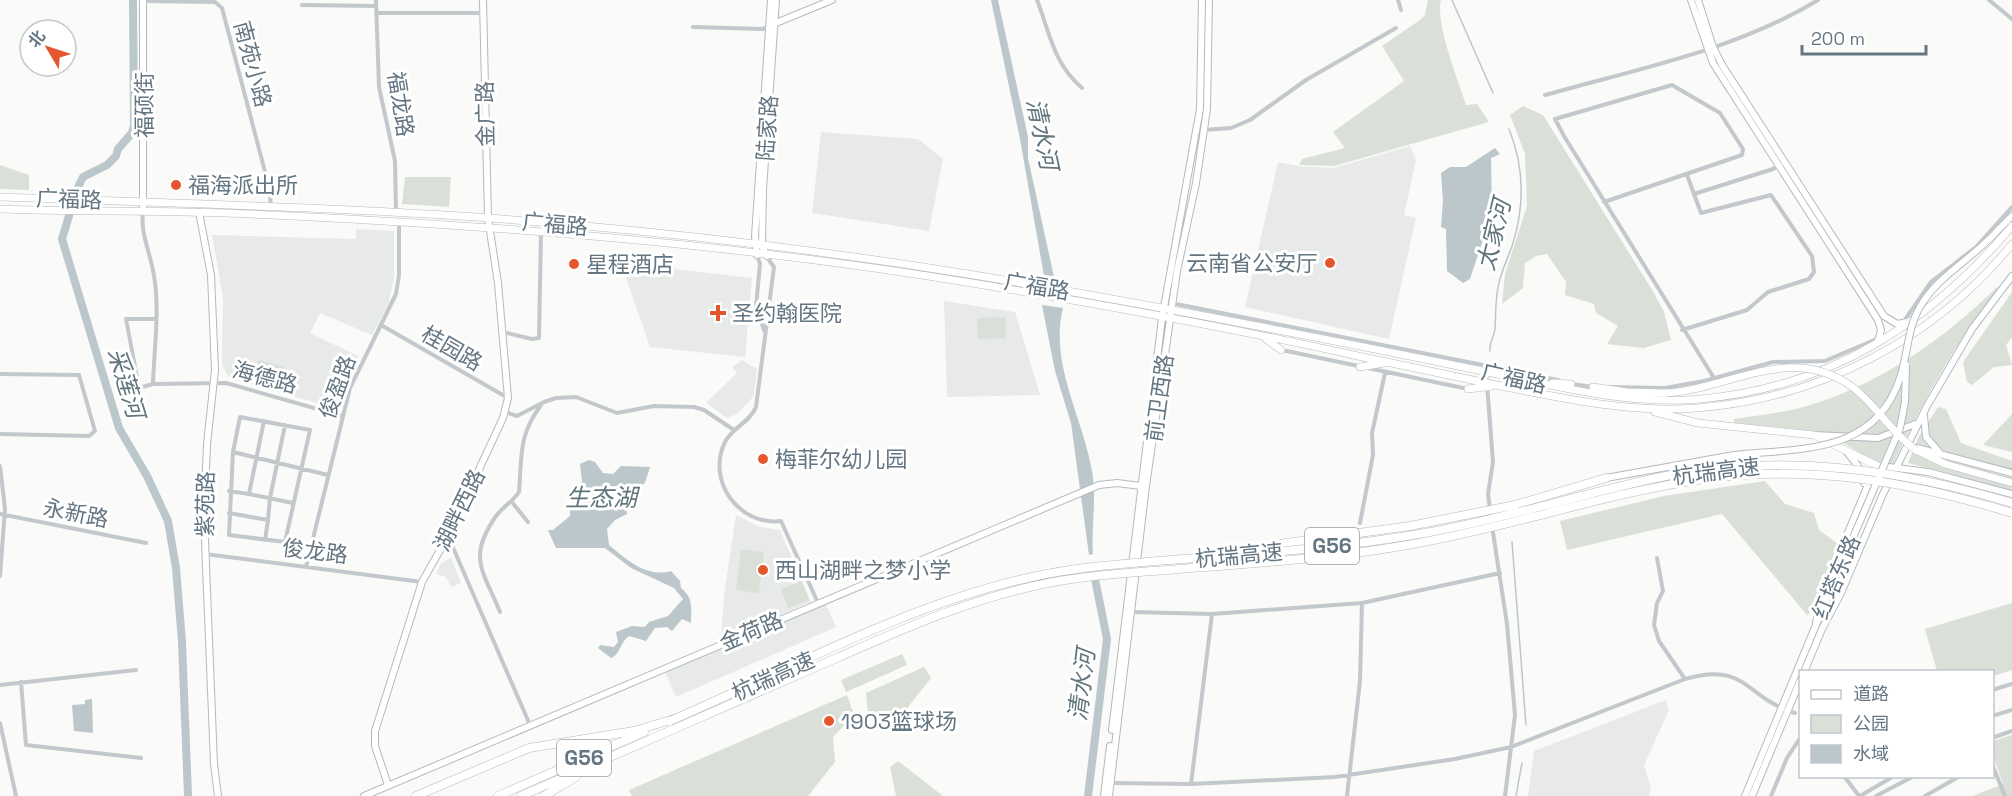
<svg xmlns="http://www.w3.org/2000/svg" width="2012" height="796" font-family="'Space Grotesk','Noto Sans SC',sans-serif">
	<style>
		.built { fill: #e8e9e9 }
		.green { fill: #dadfd7 }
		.water { fill: #bbc7cb }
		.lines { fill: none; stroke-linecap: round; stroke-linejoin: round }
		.stream { stroke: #bbc7cb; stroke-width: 1.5 }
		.river { stroke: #bbc7cb; stroke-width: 8 }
		.secondary-casing { stroke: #b3babf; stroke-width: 8 }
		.primary-casing { stroke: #b5babe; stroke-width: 8 }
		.highway-casing { stroke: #b4b9bd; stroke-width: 9 }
		.street { stroke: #c3c8cc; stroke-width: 4 }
		.secondary { stroke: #fff; stroke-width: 6 }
		.primary { stroke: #fff; stroke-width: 7 }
		.highway { stroke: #fff; stroke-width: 8 }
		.secondary-bridge-casing { stroke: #b3babf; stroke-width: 8; stroke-linecap: butt }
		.primary-bridge-casing { stroke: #b5babe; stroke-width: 8; stroke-linecap: butt }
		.highway-bridge-casing { stroke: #b4b9bd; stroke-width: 9; stroke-linecap: butt }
		.secondary-bridge { stroke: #fff; stroke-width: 6 }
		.primary-bridge { stroke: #fff; stroke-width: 7 }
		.highway-bridge { stroke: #fff; stroke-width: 8 }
		.poi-dot { fill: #e4572e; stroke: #fff; stroke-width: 2 }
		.labels { text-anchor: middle; stroke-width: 6; stroke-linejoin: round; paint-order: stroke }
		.shield { fill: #fff; stroke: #939fa8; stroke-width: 1.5 }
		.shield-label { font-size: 21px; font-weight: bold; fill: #657683 }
		.street-label { font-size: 22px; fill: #657683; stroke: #fff }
		.poi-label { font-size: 22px; fill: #657683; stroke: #fff; text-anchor: start }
		.water-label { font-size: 24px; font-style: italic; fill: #60757c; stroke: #fff }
	</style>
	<rect width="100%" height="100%" fill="#fafaf8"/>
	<!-- built -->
	<path class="built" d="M821,132L918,139L943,159L929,231L812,213Z
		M1410,146L1416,160L1404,215L1416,218L1389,339L1245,307L1278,162L1298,166L1333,168Z
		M356,229L394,231V278L388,305L372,335L320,313L310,333L358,356L341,401L331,407L229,378L222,365L223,297L212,235L356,239Z
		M621,263L752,278L745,357L650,347Z
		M944,301L1015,312L1040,395L947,397Z
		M742,360L757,369L754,396L737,414L727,418L706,403L737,373L732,367Z
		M736,515L760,527L780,530L811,602L721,639L724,595Z
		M451,558L461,583L451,587L446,577L436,574L441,563Z
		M825,602L836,627L676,697L665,672Z
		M1666,700L1669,710L1644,765L1651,788L1649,796H1528L1534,751Z"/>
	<!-- green -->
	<path class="green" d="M1428,0H1441C1435,24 1458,79 1466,105L1477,104L1489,122L1334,166L1299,165L1302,159L1345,148L1333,132L1404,81L1382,46L1420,20L1425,15Z
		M1523,106L1543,115L1654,293L1664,312L1671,340L1644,348L1607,344L1618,326L1596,313L1594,304L1565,295L1566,282L1547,254L1536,256L1525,263L1523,288L1502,304L1505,274L1527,206L1525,154L1510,115Z
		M0,165L29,175V190L0,189Z
		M405,177H451L449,207L402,204Z
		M1997,287L1999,288C1955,342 1923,402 1893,464L1875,462L1825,432L1734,423V419C1758,415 1784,413 1807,406C1879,385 1944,339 1997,287Z
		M2012,292V337L2006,345L2012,365L1994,367L1972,385L1967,382L1963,362Z
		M1005,317L1006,338L978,339L977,318Z
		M259,360L284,367L278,388L252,380Z
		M1938,407L1946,409L1961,443L2012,461V490L1908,463L1919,436Z
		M2012,414V452L1983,445Z
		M1765,481L1785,504L1814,513L1819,530L1838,544L1808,616L1722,514L1567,550L1560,521L1664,496Z
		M741,549L764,552L759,593L736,590Z
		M802,581L809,600L788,608L781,589Z
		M2012,603V670L1993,676L1992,672L1937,671L1925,629Z
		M902,654L907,665L846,692L841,680Z
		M924,667L931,678L900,717L887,721L879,714H868L866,693Z
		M847,695L854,715L833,737L835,762L808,796H632L629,790Z
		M2012,735V796H1973L2003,784L1993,756V741Z
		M898,761L943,796H896L890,767Z"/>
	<!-- water -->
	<path class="water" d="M991,0H998L1028,137V158L1054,277L1044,276L1020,139Z
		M1495,148L1500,154L1491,158L1492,212L1470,279L1463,283L1447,271L1446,229L1441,227L1443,201L1441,173L1450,167H1466Z
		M1042,305L1063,308C1049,363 1083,418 1092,471C1097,498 1091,526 1093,554L1089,555L1071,423L1055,371Z
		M589,460L595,462L603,473L613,474L621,466L650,467L645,483L628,494L627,514L615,520L607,529L609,545C627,560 647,578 671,571L680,581L681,588C694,598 691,609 691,623L682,619L672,631L667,627L655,628L646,641L629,636C620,642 621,654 611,658L598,648L600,645L614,647L618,642L616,632L632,626L645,627L649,622L668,616L683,599L674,588L631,568L605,548H556L548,530H553L570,516V505L582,481L580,464Z
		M92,699L93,733L74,731L72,705L85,704V700Z"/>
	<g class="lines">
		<!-- stream -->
		<path class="stream" d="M1452,0L1493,93
			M1490,351C1489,342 1494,337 1495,329C1496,313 1495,298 1499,283C1502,269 1509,256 1513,243C1525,204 1524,166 1509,129
			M1512,542L1526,725
			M1516,796L1522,763"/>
		<!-- river -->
		<path class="river" d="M133,0L134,125L132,133L118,149L116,156L107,165L83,177L77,189L62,239L119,428L147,476L168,521L176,568L182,642L188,796
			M1088,796L1107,639L1095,579"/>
		<!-- secondary casing -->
		<g class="secondary-casing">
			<path id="secondary" d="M143,0V210
				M1691,0L1713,63L1878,320L1881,330L1878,342
				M1698,0L1713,47L1722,65L1884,316L1897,324L1908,322
				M771,25L832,0
				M199,212L211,275L215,370L207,444L204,516L214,764L218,796
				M1998,230L2012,216
				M757,255L755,236L771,0
				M767,256L762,246L763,189L776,0
				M1924,416L1926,437L1939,452
				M1814,435L1878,438L1918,423
				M1917,448L2012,473
				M1846,451L1858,466L1864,483
				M1881,466L1928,472L2012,494
				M1606,478L1734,455
				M1816,623L1821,596L1871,478
				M1804,672L1822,629L1841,593L1883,494L1927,406L1972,329L2012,276
				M1112,730L1162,318L1200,109L1202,0
				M388,785L375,746V731L422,582L448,536L503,418L508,398L498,283L488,218L483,0
				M364,796L1099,485L1117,483L1141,486
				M1104,796L1110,746
				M1109,796L1146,486L1177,271L1196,183L1207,109L1209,0
				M1745,796L1828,596
				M1752,796L1800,681"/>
		</g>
		<!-- primary casing -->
		<g class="primary-casing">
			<path id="primary" d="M0,197C167,203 335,207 502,219C661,231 822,250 980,276C1141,303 1303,334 1463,367C1542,382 1620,406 1701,399C1831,387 1929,324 2012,226
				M0,209C84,212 167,210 251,214C494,225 738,244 978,284C1105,305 1232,328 1358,356C1405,366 1453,376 1501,386C1566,399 1630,413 1697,408C1819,399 1935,339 2012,244
				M1266,339L1281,350
				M1360,367L1384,363
				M1553,383L1571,384
				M1593,387L1627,392L1666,393
				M1468,389L1493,386
				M1655,412L1698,423L1814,435L1886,470
				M1916,450L1945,464L2012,483"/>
		</g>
		<!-- highway casing -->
		<g class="highway-casing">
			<path id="highway" d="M1515,505L1606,478
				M1243,552L1286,543L1410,526
				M416,796L529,748L634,731L674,719
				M498,796L644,732
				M521,796L674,729
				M544,796L576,777"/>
		</g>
		<!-- street -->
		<path class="street" d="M376,0L379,87L395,161L396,211
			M1037,0C1050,33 1053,63 1082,88
			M1398,0L1401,10
			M1989,0L2012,19
			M143,1L215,2L222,8L269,187L271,206
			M302,5L376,6
			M376,13H483
			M693,27L763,29L768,26
			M1545,95C1637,69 1736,50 1818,0
			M1204,130L1231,128L1250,120L1306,80L1396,28
			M1694,194L1773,169L1784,162
			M1604,202L1742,155L1743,149L1720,113L1672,85L1555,119L1564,136L1714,378
			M143,212C140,234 151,254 154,276C160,310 154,349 153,384L139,388L126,319H155
			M757,255L760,264L756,306L764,330
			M767,257L774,267L756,407C750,422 732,428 725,442C706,481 739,526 781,521L818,603
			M1171,303L1558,380
			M1902,324L1931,282L1976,247L2012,207
			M381,325L508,398
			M1682,330L1747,310L1768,292L1809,279L1814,272L1812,256L1771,195L1701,213L1687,175
			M503,332L532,339L539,338L541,233
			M1282,350L1468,389
			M1486,371L1493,462L1488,494L1490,510
			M0,374L79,375L95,431L89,436L0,434
			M153,384L226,383L342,416
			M1571,384L1594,387
			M1610,387L1665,388L1704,381L1773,362L1825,361L1879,338
			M505,412L517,416L544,402L556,398L576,397L617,413L654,406L694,407L704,410L734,430
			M240,417L310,430L285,542L229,535L233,452Z
			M233,452L328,475
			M0,466L5,509L0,576
			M229,491L249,494L264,421
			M249,494L293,503
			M511,501L528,522
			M229,513L268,520L270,498L285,425
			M0,514L146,543
			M1360,523L1373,455L1372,433L1385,373
			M1492,526L1507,624L1515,715L1505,796
			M448,536L530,725
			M265,540L268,520
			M205,554L422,582
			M1657,558L1663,591L1657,603L1654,625L1659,641L1685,679
			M306,567L350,388L396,294L399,275V223
			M500,612C483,570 467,558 496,516C503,507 513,501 519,492C522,456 518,436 541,405
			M1131,612L1212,614L1362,603L1500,573
			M21,682L26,745L141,758
			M0,685L136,670
			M1992,690L2012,684
			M1992,716L2012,710
			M0,723L16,796
			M1992,738L2012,731
			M1992,764L2005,796
			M1844,776L1859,796
			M1109,783L1191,784L1335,777L1455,759L1511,747L1685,679C1747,661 1745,698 1795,713
			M1191,784L1212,614
			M1347,796L1360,681L1362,603
			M1771,796L1787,758L1800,738
			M1860,796L1894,776
			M1876,796L1914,776
			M1925,796L1960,776"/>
		<!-- secondary -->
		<use href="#secondary" class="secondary"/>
		<!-- primary -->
		<use href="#primary" class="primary"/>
		<!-- highway -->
		<use href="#highway" class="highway"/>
		<!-- secondary-bridge casing -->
		<g class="secondary-bridge-casing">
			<path id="secondary-bridge" d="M1734,455C1800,448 1875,455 1900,378C1908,354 1907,329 1920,307C1938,275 1974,258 1998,230
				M1828,596L1900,428L1905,402L1906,365"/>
		</g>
		<!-- primary-bridge casing -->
		<g class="primary-bridge-casing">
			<path id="primary-bridge" d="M1666,393C1729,389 1791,343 1851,386C1876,404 1890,432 1916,450"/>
		</g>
		<!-- highway-bridge casing -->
		<g class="highway-bridge-casing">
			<path id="highway-bridge" d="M1410,526L1515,505
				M670,721C786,671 908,604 1032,577C1082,566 1133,563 1183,559C1264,553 1345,547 1425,533C1510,518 1592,490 1676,474C1790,454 1902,470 2012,503
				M674,729C729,705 784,681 839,657C903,629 966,601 1034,586C1082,575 1131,573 1179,569C1257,563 1336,558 1413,544C1511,527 1606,493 1704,479C1809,464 1912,482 2012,513"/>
		</g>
		<!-- secondary-bridge -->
		<use href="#secondary-bridge" class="secondary-bridge"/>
		<!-- primary-bridge -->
		<use href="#primary-bridge" class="primary-bridge"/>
		<!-- highway-bridge -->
		<use href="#highway-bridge" class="highway-bridge"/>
	</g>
	<!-- markers -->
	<g class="poi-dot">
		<circle cx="176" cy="185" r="6"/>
		<circle cx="1330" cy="263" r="6"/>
		<circle cx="574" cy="264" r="6"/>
		<path d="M715 304h6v6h6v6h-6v6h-6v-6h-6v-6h6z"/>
		<circle cx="763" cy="459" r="6"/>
		<circle cx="763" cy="570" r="6"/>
		<circle cx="829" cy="721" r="6"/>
	</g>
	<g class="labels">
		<!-- shield labels -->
		<g class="shield">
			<rect x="1305" y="528" width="54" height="36" rx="4.5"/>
			<rect x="557" y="740" width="54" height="36" rx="4.5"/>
		</g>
		<g class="shield-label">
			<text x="1332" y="553">G56</text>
			<text x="584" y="765">G56</text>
		</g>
		<!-- street labels -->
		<g class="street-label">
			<text transform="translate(253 64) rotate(75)" y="8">南苑小路</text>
			<text transform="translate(401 104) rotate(81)" y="8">福龙路</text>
			<text transform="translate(144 105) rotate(-90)" y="8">福硕街</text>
			<text transform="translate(485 114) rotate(-91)" y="8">金广路</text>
			<text transform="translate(767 128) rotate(-86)" y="8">陆家路</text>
			<text transform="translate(69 199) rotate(2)" y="8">广福路</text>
			<text transform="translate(555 224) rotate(5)" y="8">广福路</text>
			<text transform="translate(1037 286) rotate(10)" y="8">广福路</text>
			<text transform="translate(452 348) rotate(30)" y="8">桂园路</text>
			<text transform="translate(265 377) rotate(15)" y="8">海德路</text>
			<text transform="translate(1514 378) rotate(13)" y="8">广福路</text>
			<text transform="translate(337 387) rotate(-70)" y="8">俊盈路</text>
			<text transform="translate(1159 398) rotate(-82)" y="8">前卫西路</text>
			<text transform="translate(1716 471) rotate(-7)" y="8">杭瑞高速</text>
			<text transform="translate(205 504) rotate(-89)" y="8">紫苑路</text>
			<text transform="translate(459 510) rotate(-64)" y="8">湖畔西路</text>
			<text transform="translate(76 513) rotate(11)" y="8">永新路</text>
			<text transform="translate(315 551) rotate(7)" y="8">俊龙路</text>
			<text transform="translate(1239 555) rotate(-5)" y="8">杭瑞高速</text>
			<text transform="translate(1836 577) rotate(-67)" y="8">红塔东路</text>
			<text transform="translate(751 631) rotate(-23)" y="8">金荷路</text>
			<text transform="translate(773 676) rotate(-24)" y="8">杭瑞高速</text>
		</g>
		<!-- poi labels -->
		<g class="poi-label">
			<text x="188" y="193">福海派出所</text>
			<text x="1318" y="271" text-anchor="end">云南省公安厅</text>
			<text x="586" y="272">星程酒店</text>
			<text x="732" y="321">圣约翰医院</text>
			<text x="775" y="467">梅菲尔幼儿园</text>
			<text x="775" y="578">西山湖畔之梦小学</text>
			<text x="841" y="729">1903篮球场</text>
		</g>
		<!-- water labels -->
		<g class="water-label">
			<text transform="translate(1042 134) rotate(78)" y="8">清水河</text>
			<text transform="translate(1494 235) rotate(-76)" y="8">太家河</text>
			<text transform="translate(126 383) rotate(73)" y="8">采莲河</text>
			<text x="601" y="506">生态湖</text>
			<text transform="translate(1082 685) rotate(-83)" y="8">清水河</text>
		</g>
	</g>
	<!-- legend -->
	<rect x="1799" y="670" width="195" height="108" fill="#ffffff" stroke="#c1c8cd" stroke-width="1.5"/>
	<rect x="1811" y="690" width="30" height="9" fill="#ffffff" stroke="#c1c8cd" stroke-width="1.5"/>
	<text x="1853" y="700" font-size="18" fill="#657683">道路</text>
	<rect x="1811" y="715" width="30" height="18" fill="#dadfd7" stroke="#c1c8cd" stroke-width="1.5"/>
	<text x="1853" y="730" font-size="18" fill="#657683">公园</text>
	<rect x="1811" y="745" width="30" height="18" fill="#bbc7cb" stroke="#c1c8cd" stroke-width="1.5"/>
	<text x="1853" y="760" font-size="18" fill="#657683">水域</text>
	<!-- north arrow -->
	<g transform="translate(48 48) rotate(309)"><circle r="28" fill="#ffffff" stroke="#c1c8cd" stroke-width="1.5"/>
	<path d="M0-4.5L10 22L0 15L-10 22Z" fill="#e4572e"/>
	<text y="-9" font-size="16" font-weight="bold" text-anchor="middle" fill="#657683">北</text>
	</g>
	<!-- scale -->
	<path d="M1802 45v9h124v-9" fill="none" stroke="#657683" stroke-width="3"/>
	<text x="1811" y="45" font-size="18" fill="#657683" stroke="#ffffff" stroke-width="4.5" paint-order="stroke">200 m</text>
</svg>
